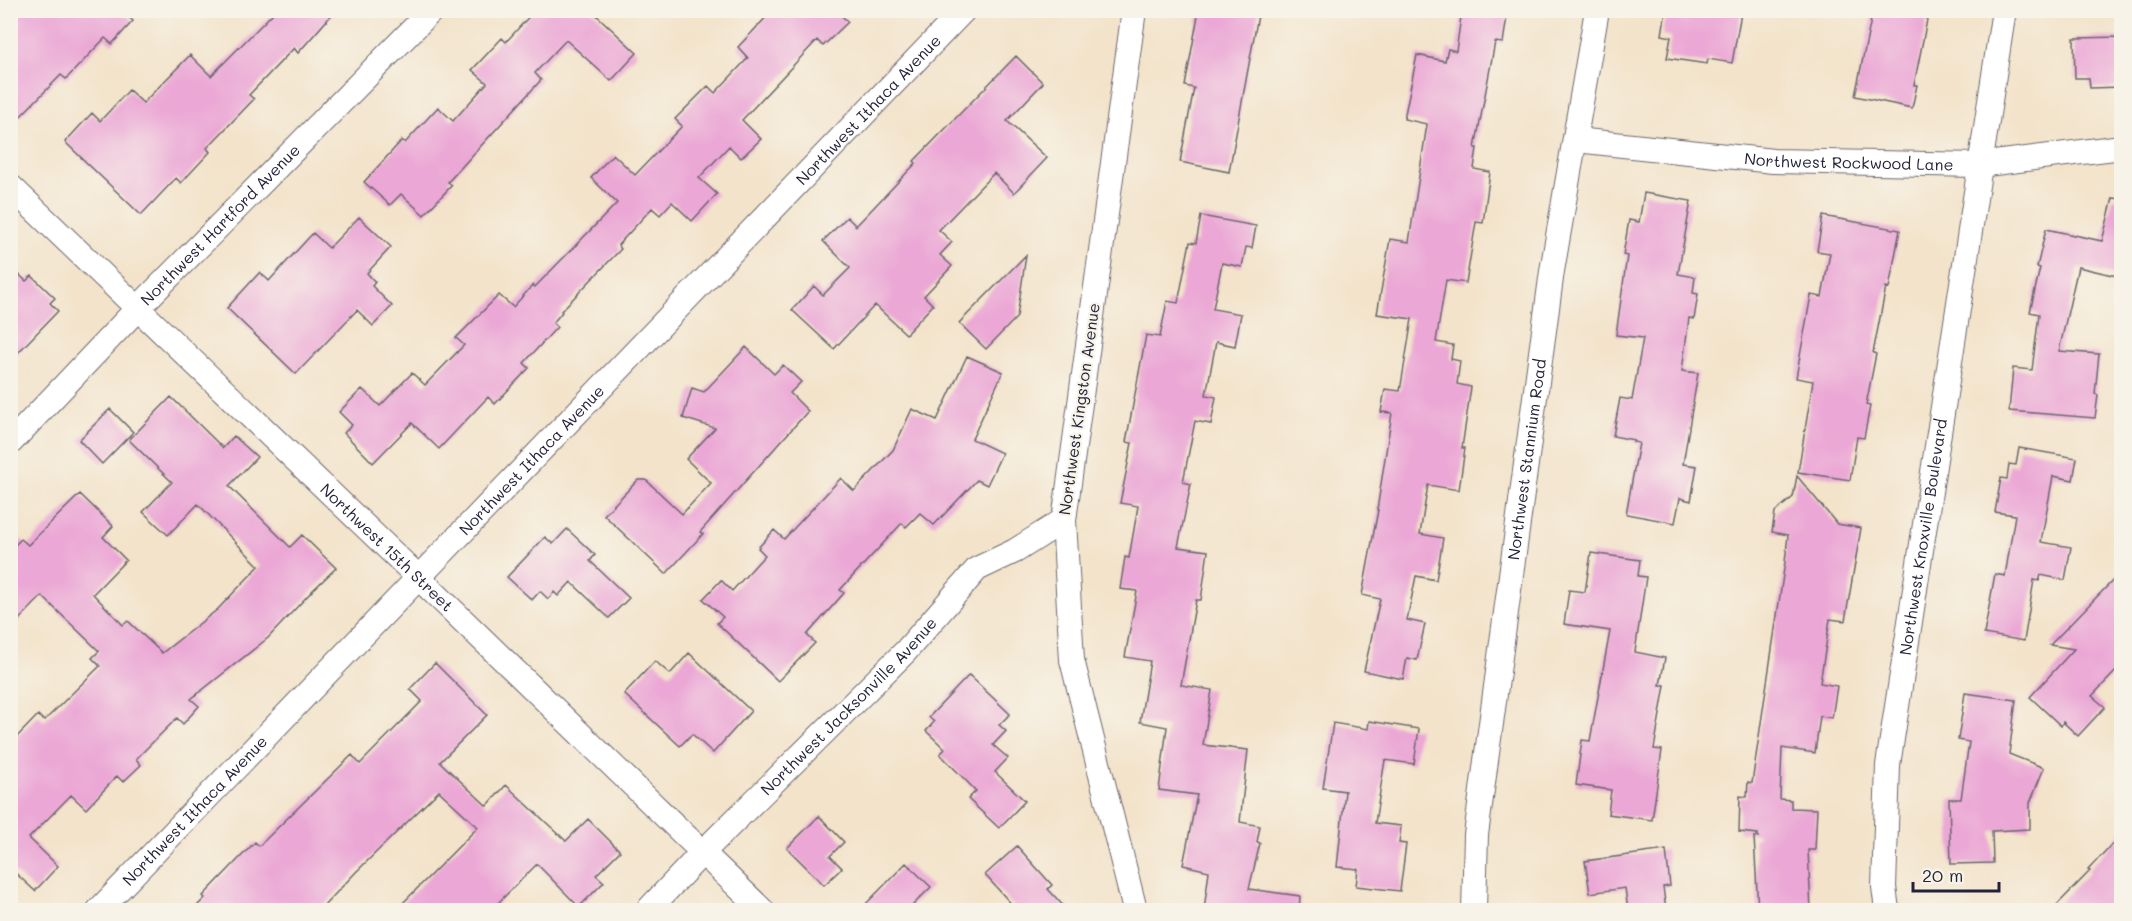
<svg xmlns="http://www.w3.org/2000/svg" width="2132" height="921" font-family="Mali,sans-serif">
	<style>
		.building { fill: #eba7d5 }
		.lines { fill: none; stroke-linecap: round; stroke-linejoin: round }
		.street-casing { stroke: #6b666d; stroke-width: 26 }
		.street { stroke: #fff; stroke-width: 24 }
		.labels { text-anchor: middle; stroke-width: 4.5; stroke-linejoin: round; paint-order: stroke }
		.street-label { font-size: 16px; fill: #22223b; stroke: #f7f3e8 }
	</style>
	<rect width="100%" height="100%" fill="#f7f3e8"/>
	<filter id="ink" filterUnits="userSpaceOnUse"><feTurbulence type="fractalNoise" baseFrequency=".0167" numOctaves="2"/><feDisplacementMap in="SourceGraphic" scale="12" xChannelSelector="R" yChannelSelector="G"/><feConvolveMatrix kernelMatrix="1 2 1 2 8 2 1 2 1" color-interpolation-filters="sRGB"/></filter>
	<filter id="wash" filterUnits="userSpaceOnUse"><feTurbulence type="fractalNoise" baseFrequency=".008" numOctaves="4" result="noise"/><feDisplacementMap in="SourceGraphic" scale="24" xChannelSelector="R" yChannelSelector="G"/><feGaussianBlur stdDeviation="1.35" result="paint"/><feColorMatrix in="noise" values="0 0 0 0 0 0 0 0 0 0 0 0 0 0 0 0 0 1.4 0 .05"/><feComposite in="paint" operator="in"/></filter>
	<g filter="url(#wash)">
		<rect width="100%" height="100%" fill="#f3e3ca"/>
		<g id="blocks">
			<!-- building -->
			<path class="building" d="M10,10H121L133,21L112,44L105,38L66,79L61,75L10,127Z
				M276,10H336L298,53L294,48L249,95L254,99L207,148L210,152L181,183L176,178L141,215L65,142L92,113L100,121L129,90L143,103L190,55L211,76Z
				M535,10H591L637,53L611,81L566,40L535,73L541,80L448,182L452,185L424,215L401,194L390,205L364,182L402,140L405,143L438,107L453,121L487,83L472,70L502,38L506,42Z
				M773,10H836L848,22L823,46L817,40L742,120L761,139L741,158L729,146L699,178L717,194L692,221L672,202L660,215L652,208L618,245L621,249L561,311L562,312L553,323L557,327L524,363L529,368L495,404L488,397L439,449L412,423L373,463L344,433L352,425L339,412L362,389L380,406L412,373L425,385L464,345L456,338L499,295L513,307L533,285L535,287L617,203L591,178L613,154L635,175L682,126L675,119L708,86L715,93L748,58L738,47Z
				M1199,10H1259L1229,172L1180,162L1194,88L1185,86Z
				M1462,10H1508L1503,43L1495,42L1475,148H1477L1474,169L1490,172L1483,223L1476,222L1466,283L1446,280L1436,342L1453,345L1451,359L1460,361L1457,384L1471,387L1462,448H1465L1459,490L1428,485L1420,534L1443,538L1436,580L1416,576L1407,620L1425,624L1417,660L1407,658L1403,679L1364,671L1380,599L1362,595L1378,510H1377L1392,413L1381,412L1385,389L1400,391L1412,319L1377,314L1390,239L1409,242L1427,124L1404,119L1417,55L1445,61L1448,49L1456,51Z
				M1666,10H1724L1741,13L1732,63L1708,59L1707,64L1667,58L1671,37L1662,35Z
				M1873,10H1929L1914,85H1917L1912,108L1855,96Z
				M2121,37V87L2090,88L2089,78H2075L2074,38Z
				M1016,56L1043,83L1007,121L1047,158L1014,193L994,173L939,230L952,242L940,255L952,266L924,296L933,305L906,334L875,305L834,349L792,310L814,286L823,295L850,268L823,241L847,217L856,226L916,163L914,161Z
				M1644,193L1691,201L1678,274L1695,277L1693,293L1698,294L1694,319L1689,318L1682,371L1698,373L1683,464L1697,466L1691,501L1680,498L1675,523L1626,514L1639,443L1633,442L1634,440L1613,436L1620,398L1632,400L1643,338L1616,335L1627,256L1623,255L1629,220L1639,222Z
				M2113,198L2121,199V277L2078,267L2059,351L2099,354L2095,394L2098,395L2095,418L2009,411L2013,368L2032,370L2039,314L2030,312L2040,268L2037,267L2046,229L2102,241Z
				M1201,216L1256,226L1252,248L1246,247L1242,267L1222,263L1213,309L1241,314L1235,346L1216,342L1206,395L1216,397L1211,424L1195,421L1183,482L1191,484L1178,547L1208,551L1201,600H1196L1181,685L1212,690L1203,745L1248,750L1240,822L1260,826L1257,842L1260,843L1249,889L1300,896L1299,910H1204L1209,871L1183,865L1197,795L1159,790L1167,727L1140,722L1150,661L1125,657L1137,591L1120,589L1125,557L1129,558L1138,506L1120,503L1132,443L1126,442L1146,335L1160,337L1167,301L1178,303L1190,242L1196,243Z
				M1823,216L1900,230L1889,288L1886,287L1873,353L1876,354L1866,405L1870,406L1864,438L1857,437L1850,480L1798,472L1813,381L1796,378L1811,295L1822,297L1830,253L1817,251Z
				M359,217L391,247L367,273L375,282L372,286L392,306L373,326L357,310L296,374L227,308L260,272L269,281L313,233L329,248Z
				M1026,255L1017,317L986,349L959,323Z
				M10,266L26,281L32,276L55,298L50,303L58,311L10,361Z
				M746,347L774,374L783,365L801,382L790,393L808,411L700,532L703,534L666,574L604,515L638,480H646L682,514L711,483L686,459L715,428L683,418L692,388L704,392Z
				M967,356L1003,372L972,439L1002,453L987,485L977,480L934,525L920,513L906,527L902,523L840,590L844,593L807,635L815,643L778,681L717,623L723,617L703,599L721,580L732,591L765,555L758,548L774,530L784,539L841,478L854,491L893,450L912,409L937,420Z
				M171,397L223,448L234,436L257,457L229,486L290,547L302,535L336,568L313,590L268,638L191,699L199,706L183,724L177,718L136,759L141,765L123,782L117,776L86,809L71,795L29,838L58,866L35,891L10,868V744L38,715L44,721L100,666L92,658L99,651L42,596L10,629V550L21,539L28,545L80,494L113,526L103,537L126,560L93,594L123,625L128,621L162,653L218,609L259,566L198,504L168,535L143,512L172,482L129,440Z
				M110,409L133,432L102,464L79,440Z
				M2019,448L2077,458L2073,480L2053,476L2041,542L2071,547L2065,580L2041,575L2039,581L2034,580L2024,641L1984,634L1995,574L2005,576L2015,515L1995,512L2001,478L2007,479L2009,464L2016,465Z
				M1797,476L1837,524L1861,528L1845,621L1830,619L1820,683L1837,686L1832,718L1820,716L1815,753L1782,748L1780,799L1791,800V808L1817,809L1815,850H1808L1811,910H1758L1754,837H1758V834L1739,832L1740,796L1747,797L1748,782L1752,783L1785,562L1788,535L1772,532L1775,512L1793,497Z
				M567,529L595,555L590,561L629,598L609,618L571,582L558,596L554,592L548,599L540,591L532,600L507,577L545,537L553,544Z
				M1591,553L1640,560L1638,576L1646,577L1635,652L1665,658L1660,685H1665L1654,749L1662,750L1652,820L1608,814L1611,790L1576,785L1582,740L1590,741L1610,631L1564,624L1569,590L1585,592Z
				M2121,572V666L2092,696L2105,707L2078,736L2063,722L2061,726L2030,697L2074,649L2050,645Z
				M689,653L751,711L713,753L692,734L680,746L624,694L655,661L670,674Z
				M435,663L487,715L440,762L487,806L506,785L566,841L588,819L620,851L596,875L604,882L579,907L537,864L491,910H396L478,827L439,791L356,872L320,910H193L205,898L203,896L255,842L259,846L352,755L360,764L422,701L410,689Z
				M969,675L1010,714L999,725L1006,731L993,745L1008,758L995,772L1025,801L999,828L968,799L976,791L940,754L945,749L926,731L934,722L929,717Z
				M1965,693L2016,700L2009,754L2044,768L2030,803V829L1992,831L1993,863L1951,864L1949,799H1961L1969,742L1958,740Z
				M1369,721L1419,729L1414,764L1385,760L1375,823L1401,826L1399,843L1406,844L1400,891L1356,886L1358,869L1337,867L1345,791L1323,788L1333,723L1368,729Z
				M819,816L844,842L830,856L842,868L824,885L787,848Z
				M2121,834V910H2052L2090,871L2088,870Z
				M1017,846L1052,885L1048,889L1067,910H1017L985,875Z
				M1666,850L1670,886L1663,887L1666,910H1628L1625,888L1590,893L1585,861Z
				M906,863L931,887L908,910H860Z"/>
		</g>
	</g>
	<g filter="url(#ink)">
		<use href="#blocks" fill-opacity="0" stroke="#6b666d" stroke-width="1.5"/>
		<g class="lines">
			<!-- street casing -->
			<g class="street-casing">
				<g id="street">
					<path d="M1134,10L1064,520L1072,660L1135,910"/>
					<path id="s1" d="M1576,140L1773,161L1979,165L2122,147"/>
					<path id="s2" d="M10,186L418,577L762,910"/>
					<path id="s3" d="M10,443L138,308L432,10"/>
					<path id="s4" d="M99,910L964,10"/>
					<path id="s5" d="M648,910L702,853L905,652L977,569L1015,551L1064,520"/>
					<path id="s6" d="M1474,910L1476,835L1552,271L1597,10"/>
					<path id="s7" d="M1887,910L1884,887L1888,765L2004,10"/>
				</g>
			</g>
			<!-- street -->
			<use href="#street" class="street"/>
		</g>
	</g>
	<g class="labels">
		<!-- street labels -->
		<g class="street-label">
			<text dy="6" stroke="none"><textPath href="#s4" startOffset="1110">Northwest Ithaca Avenue</textPath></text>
			<text dy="6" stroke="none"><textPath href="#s1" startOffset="274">Northwest Rockwood Lane</textPath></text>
			<text dy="6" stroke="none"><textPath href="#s3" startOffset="303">Northwest Hartford Avenue</textPath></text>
			<text transform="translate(1079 409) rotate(-82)" y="6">Northwest Kingston Avenue</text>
			<text dy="6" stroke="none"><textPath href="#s6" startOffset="454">Northwest Stannium Road</textPath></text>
			<text dy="6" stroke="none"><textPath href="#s4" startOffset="624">Northwest Ithaca Avenue</textPath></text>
			<text dy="6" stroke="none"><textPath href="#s7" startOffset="376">Northwest Knoxville Boulevard</textPath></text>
			<text dy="6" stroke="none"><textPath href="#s2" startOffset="522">Northwest 15th Street</textPath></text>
			<text dy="6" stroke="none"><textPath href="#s5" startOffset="286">Northwest Jacksonville Avenue</textPath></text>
			<text dy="6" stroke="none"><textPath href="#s4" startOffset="138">Northwest Ithaca Avenue</textPath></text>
		</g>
	</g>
	<!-- margin -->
	<rect width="2132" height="921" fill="none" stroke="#f7f3e8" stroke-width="36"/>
	<!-- scale -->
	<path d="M1913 882v9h86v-9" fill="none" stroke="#22223b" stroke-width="3"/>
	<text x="1922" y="882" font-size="18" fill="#22223b" stroke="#f7f3e8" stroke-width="4.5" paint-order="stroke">20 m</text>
</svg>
